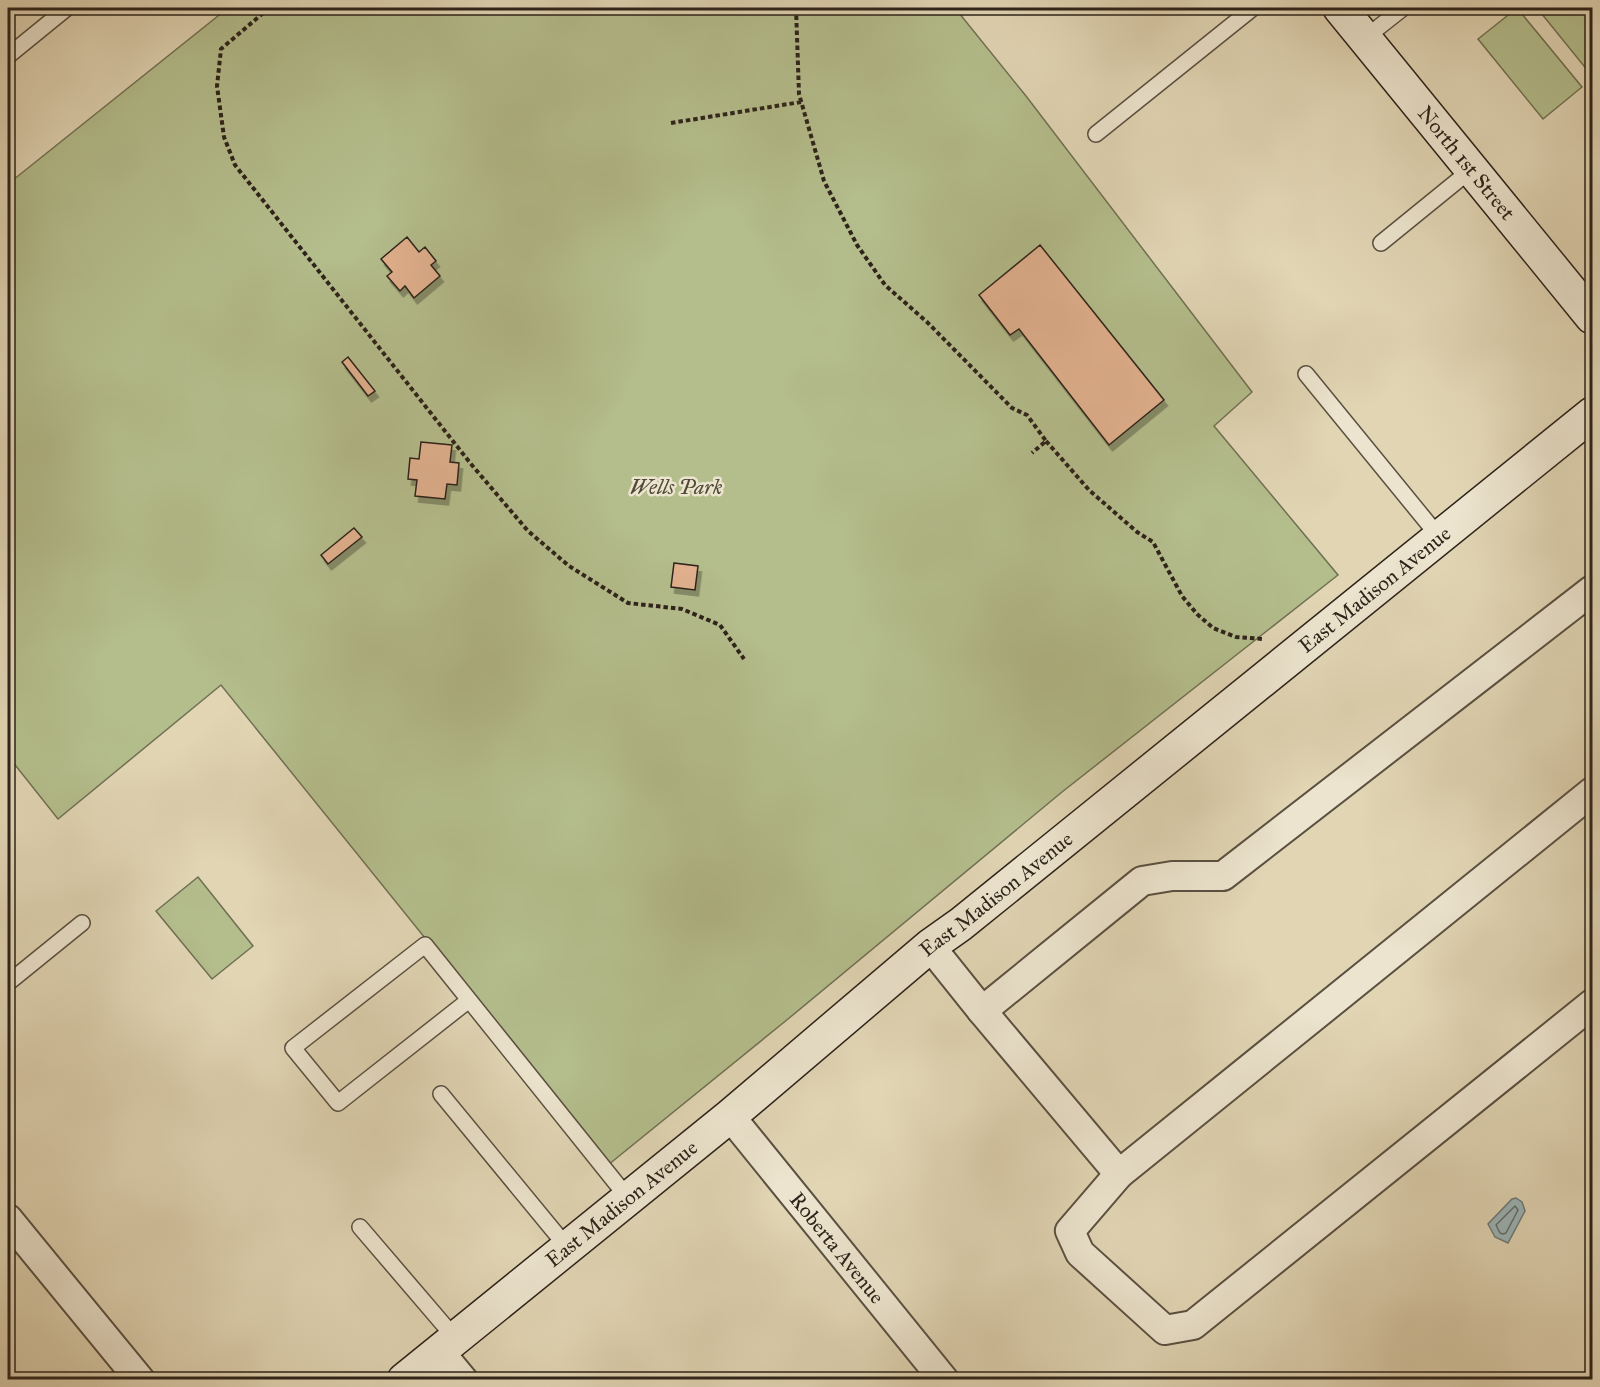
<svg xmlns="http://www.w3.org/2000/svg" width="1600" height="1387" font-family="'IM FELL Great Primer',serif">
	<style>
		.green { fill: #b4bd8c; stroke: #707053; stroke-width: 1.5 }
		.water { fill: #9bb5b9; stroke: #6f7b79; stroke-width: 1.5 }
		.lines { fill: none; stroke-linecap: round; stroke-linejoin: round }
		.shore { stroke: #646c6a; stroke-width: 1.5 }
		.building { fill: #e2b18f; stroke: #2d231a; stroke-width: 1.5; filter: url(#shadow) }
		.lane-casing { stroke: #5a5040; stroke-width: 18 }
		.street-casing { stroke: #5a5040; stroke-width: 32 }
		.secondary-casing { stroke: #2d231a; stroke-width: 36 }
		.path { stroke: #2d231a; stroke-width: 4; stroke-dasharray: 4.5 3; stroke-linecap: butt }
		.lane { stroke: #ece4ce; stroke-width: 15 }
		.street { stroke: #ece4ce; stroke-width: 28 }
		.secondary { stroke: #ece4ce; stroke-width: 33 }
		.labels { text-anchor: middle; stroke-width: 5; stroke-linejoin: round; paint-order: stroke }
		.street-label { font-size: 21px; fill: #2d231a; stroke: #ece4ce }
		.park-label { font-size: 21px; font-style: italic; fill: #4f4a36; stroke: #ece4ce }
	</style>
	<defs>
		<filter id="shadow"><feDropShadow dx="3.5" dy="6" stdDeviation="0" flood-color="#0004"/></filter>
	</defs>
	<rect width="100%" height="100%" fill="#e1d5b4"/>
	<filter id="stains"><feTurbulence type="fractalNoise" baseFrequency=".00333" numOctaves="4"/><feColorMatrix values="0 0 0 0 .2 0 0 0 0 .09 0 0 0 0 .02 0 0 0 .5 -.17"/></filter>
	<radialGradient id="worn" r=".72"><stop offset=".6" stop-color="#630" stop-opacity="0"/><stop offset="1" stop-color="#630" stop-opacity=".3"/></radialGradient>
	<!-- green -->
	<path class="green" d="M228,8H955L1026,96L1252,392L1214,426L1338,575L1062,792L788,1019L608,1165L221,685L58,819L8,756V184Z
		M1517,8L1582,87L1543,119L1478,39Z
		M1537,8H1592V76Z
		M198,877L253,946L212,979L156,911Z"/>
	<!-- water -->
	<path class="water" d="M1516,1198L1522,1202L1525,1211L1508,1243L1495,1237L1488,1224L1512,1199Z"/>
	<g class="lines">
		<!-- shore -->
		<path class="shore" d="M1515,1206L1518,1210L1506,1233L1503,1234L1500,1233L1496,1225Z"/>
	</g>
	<!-- building -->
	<path class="building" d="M407,237L419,252L425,247L436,261L431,265L440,276L414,298L405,286L400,291L387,276L392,272L381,259Z
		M1040,245L1164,400L1109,445L1019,329L1010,335L979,295Z
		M348,357L375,391L368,396L342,362Z
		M421,442L452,445L450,462L459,463L457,485L447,484L445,499L415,496L417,480L408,479L410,458L419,459Z
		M354,528L362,537L328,564L321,555Z
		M674,563L698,566L695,590L671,587Z"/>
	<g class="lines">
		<!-- lane casing -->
		<g class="lane-casing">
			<path id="lane" d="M1365,38L1403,8
				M8,56L67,8
				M1096,134L1253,8
				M1381,243L1472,169
				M1306,374L1440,538
				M8,983L82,923
				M469,1000L338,1103L293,1048L425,945L628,1198
				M441,1094L567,1247
				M360,1227L455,1338"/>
		</g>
		<!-- street casing -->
		<g class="street-casing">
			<g id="street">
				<path d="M1592,792L1119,1174L1070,1231L1080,1253L1165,1330L1193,1325L1592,1004"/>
				<path d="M930,946L982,1011L1119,1174"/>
				<path d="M982,1011L1142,881L1172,876H1223L1592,590"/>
				<path id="s1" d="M730,1116L944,1380"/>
				<path d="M8,1219L140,1380"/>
				<path d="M439,1351L463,1380"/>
			</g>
		</g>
		<!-- secondary casing -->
		<g class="secondary-casing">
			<g id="secondary">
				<path id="s2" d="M1340,8L1592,317"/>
				<path id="s3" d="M404,1380L730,1116L930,946L961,924L1592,414"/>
			</g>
		</g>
		<!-- path -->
		<path class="path" d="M269,8L221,49L217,86L224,137L235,165L471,464L528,531L569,566L628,603L682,609L720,625L744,659
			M796,8L799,94L824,181L857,245L885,285L927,322L1012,408L1027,415L1046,441L1032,453
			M671,123L801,102
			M1046,441L1089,490L1137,532L1153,542L1182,596L1197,614L1213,628L1236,637L1263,639"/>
		<!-- lane -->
		<use href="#lane" class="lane"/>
		<!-- street -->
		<use href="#street" class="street"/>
		<!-- secondary -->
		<use href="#secondary" class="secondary"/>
	</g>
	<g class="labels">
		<!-- street labels -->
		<g class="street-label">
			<text dy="7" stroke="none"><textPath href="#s2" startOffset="200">North 1st Street</textPath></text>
			<text dy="7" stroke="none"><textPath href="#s3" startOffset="1252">East Madison Avenue</textPath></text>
			<text dy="7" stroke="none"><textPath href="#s3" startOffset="766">East Madison Avenue</textPath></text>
			<text dy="7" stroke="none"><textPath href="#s3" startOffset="280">East Madison Avenue</textPath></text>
			<text dy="7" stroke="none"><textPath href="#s1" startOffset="170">Roberta Avenue</textPath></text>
		</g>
		<!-- park labels -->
		<g class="park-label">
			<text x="676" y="494">Wells Park</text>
		</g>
	</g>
	<!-- margin -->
	<rect width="1600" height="1387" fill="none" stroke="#e1d5b4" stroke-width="30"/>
	<rect x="9" y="9" width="1582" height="1369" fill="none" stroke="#2d231a" stroke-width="3"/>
	<rect x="15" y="15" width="1570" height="1357" fill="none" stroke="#2d231a" stroke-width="1.5"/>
	<rect width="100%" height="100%" filter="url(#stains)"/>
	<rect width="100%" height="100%" fill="url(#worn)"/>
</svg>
